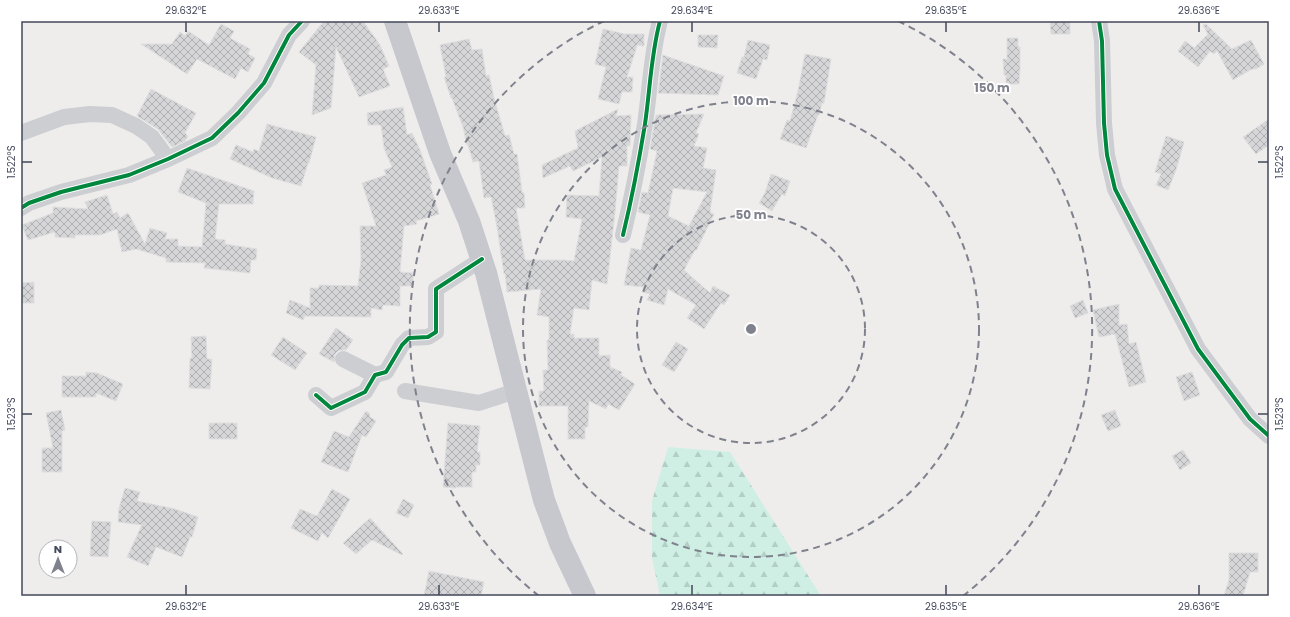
<svg xmlns="http://www.w3.org/2000/svg" width="1290" height="617" font-family="Poppins,sans-serif">
	<style>
		.forest { fill: url(#forest-firs) }
		.building { fill: url(#building-cross-hatch); stroke: #dfdedf; fill-rule: evenodd }
		.lines { fill: none; stroke-linecap: round; stroke-linejoin: round }
		.street { stroke: #ccced2; stroke-width: 16 }
		.primary { stroke: #c6c8cd; stroke-width: 22 }
		.cycleway-casing { stroke: #fff; stroke-width: 6 }
		.cycleway { stroke: #00873e; stroke-width: 4 }
		.ticks { fill: none; stroke: #43485a; stroke-width: 1.5 }
		.ring { fill: none; stroke: #7f828d; stroke-width: 2; stroke-dasharray: 7 5 }
		.centre { fill: #7f828d; stroke: #fff; stroke-width: 2 }
		.ring-label { font-size: 12px; text-anchor: middle; font-weight: bold; fill: #7f828d; stroke: #fff; stroke-width: 3.5; stroke-linejoin: round; paint-order: stroke }
		.neatline { fill: none; stroke: #43485a; stroke-width: 1.5 }
		.ticks-label { font-size: 10px; text-anchor: middle; fill: #43485a }
	</style>
	<defs>
		<pattern id="forest-firs" width="22" height="20" patternUnits="userSpaceOnUse"><rect width="22" height="20" fill="#cfefe4"/><path d="M5 1l3.5 6h-7zM16 11l3.5 6h-7z" fill="#b3cec6"/></pattern>
		<pattern id="building-cross-hatch" width="8" height="8" patternUnits="userSpaceOnUse"><rect width="8" height="8" fill="#d6d6d8"/><path d="M0 0l8 8M0 8l8-8" fill="none" stroke="#afb0b2"/></pattern>
	</defs>
	<rect width="100%" height="100%" fill="#eeedec"/>
	<!-- forest -->
	<path class="forest" d="M668,447L730,452L821,596H660L652,558V501Z"/>
	<!-- building -->
	<path class="building" d="M324,21H363L380,45L389,66L383,69L390,86L359,97L336,47L331,108L312,115L316,65L299,52Z
		M1050,21H1070V34H1051Z
		M221,24L234,31L230,38L250,49L248,54L255,58L248,72L241,68L235,79L197,59L187,74L141,44H172L180,32L185,36L188,31L209,45Z
		M1206,24L1232,49L1251,40L1264,64L1256,69H1252L1233,80L1217,51L1214,54L1210,51L1198,67L1178,51L1185,41L1194,48L1208,34L1203,25Z
		M603,29L625,34H644V46L636,45L637,46L627,77H633L632,92H622L619,104L598,99L606,67L595,64Z
		M698,35H718L717,48L698,47Z
		M1007,38H1018V47H1020V69L1019,84H1006V75H1004L1003,59H1007Z
		M469,39L472,50L482,49L486,76L489,75L494,98L505,136L509,135L514,154H517L522,192L524,193L525,208H516L525,260H563L574,261L582,219L566,217L567,195L599,196L602,157L573,171L570,166L543,178L542,165L578,148L575,131L618,109L616,116L631,115L630,146L627,145V166H619L615,212L607,284L592,280L589,310L574,308L570,334H574V338H599V356L610,355V367L622,372L621,375L635,384L619,410L608,404L606,409L589,401L588,427H585V439H568V406H539V391H544L543,370H548L547,340H549V317L537,315L541,289L507,292L505,273L504,274L497,227L491,197L484,198L479,161L473,162L468,145H467L463,127L452,98H451L444,77H446L440,45Z
		M748,40L770,45L767,60L763,59L756,79L737,73L742,57H744Z
		M805,54L831,59L824,103H822L819,115H818L806,148L780,139L787,120L790,121L798,91Z
		M663,55L724,76L718,95L658,93Z
		M151,89L196,113L185,133L188,136L185,141L172,147L158,129L137,116Z
		M403,107L407,135L412,133L420,150L432,184L430,185L439,214L416,221L417,224L404,226L400,272L413,273V286H400V306L383,305L382,310L371,308V317L305,316L303,320L286,313L290,300L310,308V288H319V285L358,286L361,260L360,226H376L362,183L386,175L384,170L392,167L384,148L381,125H368L367,113Z
		M704,114L696,133L699,134L694,146L707,148L703,168L716,170L710,212L714,214L696,251L695,250L684,270L710,293L713,286L730,295L724,305L721,303L704,329L687,318L696,305L668,289L664,305L647,300L650,294L642,292L644,287L624,285L631,248L641,250L650,215L638,212L642,192L648,193L657,151L650,149L656,115ZM673,188L707,192L689,226L668,216Z
		M1269,119V145L1256,154L1243,137Z
		M267,124L316,137L309,163H308L301,186L272,178L230,159L236,145L253,152L254,149L259,151Z
		M1166,136L1184,142L1176,170L1168,190L1156,185L1161,174L1155,172Z
		M187,168L254,191L253,204H219L215,239L225,240V244L257,249L256,260H251L250,273L204,268L205,263L166,262V258L136,249L122,252L117,229L100,235H75V238L55,237V232L28,240L22,225L53,213V207L88,209L85,202L107,195L113,214L117,212L120,218L128,213L145,244L150,228L167,233L165,239H178V246L202,247L206,203L178,192Z
		M771,174L790,181L785,196L782,194L772,211L759,203L765,193Z
		M34,282V303H21V283Z
		M1083,300L1088,313L1075,318L1070,306Z
		M1119,304V325L1127,324L1129,344L1136,342L1146,382L1129,387L1115,334L1099,337L1093,310Z
		M336,328L353,340L346,350H342L338,351L335,354L334,362L319,354Z
		M206,336L207,359H212L210,389L189,388L190,358H192L191,337Z
		M283,337L307,353L295,370L271,355Z
		M676,342L688,349L674,372L662,365Z
		M86,372L97,373L123,384L116,401L96,393V397H62V376H86Z
		M1192,372L1200,395L1184,401L1176,377Z
		M61,410L65,430L62,431V472H42V448H53L46,413Z
		M1115,410L1121,426L1108,431L1101,415Z
		M366,411L370,414L369,416L376,421L366,437L362,435L348,472L321,462L334,431L349,437Z
		M209,423H237V439H209Z
		M448,423L480,426L477,452H480V465H476V472H472V487H456V488L443,487Z
		M1183,450L1191,463L1180,470L1172,456Z
		M125,488L140,492L137,501L175,509L198,517L192,537H190L182,557L156,547L148,566L127,557L142,525L118,522L119,508Z
		M332,489L350,499L328,538L322,533L318,541L291,528L300,509L317,516Z
		M403,499L414,505L408,518L396,513Z
		M370,518L403,554L402,555L372,540L356,554L343,543Z
		M92,521L111,522L108,557L90,556Z
		M1229,553H1258V572H1250L1243,596H1224L1229,580Z
		M429,571L484,582L481,596H424Z"/>
	<g class="lines">
		<!-- street -->
		<path class="street" d="M1099,21L1102,41L1104,123L1107,155L1115,189L1198,349L1250,419L1269,436
			M21,133L64,117L90,114L112,115L136,126L152,137L168,159
			M21,208L29,203L61,192L129,175L168,159L212,138L238,113L264,83L289,35L302,21
			M623,235C632,198 639,161 645,124C650,90 651,54 660,21
			M343,359L375,375
			M405,391L479,403L516,391
			M316,395L331,408L365,392L375,375L386,372L402,345L409,338L428,337L436,332V289L482,259"/>
		<!-- primary -->
		<path class="primary" d="M395,21L440,153L469,221L486,273L544,500L560,543L585,596"/>
		<!-- cycleway casing -->
		<g class="cycleway-casing">
			<path id="cycleway" d="M1099,21L1102,41L1104,123L1107,155L1115,189L1198,349L1250,419L1269,436
				M21,208L29,203L61,192L129,175L168,159L212,138L238,113L264,83L289,35L302,21
				M623,235C632,198 639,161 645,124C650,90 651,54 660,21
				M316,395L331,408L365,392L375,375L386,372L402,345L409,338L428,337L436,332V289L482,259"/>
		</g>
		<!-- cycleway -->
		<use href="#cycleway" class="cycleway"/>
	</g>
	<!-- ticks -->
	<path class="ticks" d="M186,22V32M439,22V32M692,22V32M946,22V32M1199,22V32M22,162H32M1258,162H1268M22,414H32M1258,414H1268M186,585V595M439,585V595M692,585V595M946,585V595M1199,585V595"/>
	<!-- distance rings -->
	<g class="ring">
		<circle cx="751" cy="329" r="114"/>
		<circle cx="751" cy="329" r="228"/>
		<path d="M539 596A341 341 0 0 1 604 21M898 21A341 341 0 0 1 963 596"/>
	</g>
	<circle cx="751" cy="329" r="6" class="centre"/>
	<g class="ring-label">
		<text x="992" y="92">150 m</text>
		<text x="751" y="105">100 m</text>
		<text x="751" y="219">50 m</text>
	</g>
	<!-- border -->
	<rect width="1290" height="617" fill="none" stroke="#ffffff" stroke-width="44"/>
	<!-- north arrow -->
	<g transform="translate(58 559)"><circle r="19" fill="#ffffff" stroke="#b4b6bd"/>
	<path d="M0-3L7 15L0 10L-7 15Z" fill="#7f828d"/>
	<text y="-6" font-size="11" font-weight="bold" text-anchor="middle" fill="#43485a">N</text>
	</g>
	<rect x="22" y="22" width="1246" height="573" class="neatline"/>
	<g class="ticks-label">
		<text x="186" y="14">29.632°E</text>
		<text x="439" y="14">29.633°E</text>
		<text x="692" y="14">29.634°E</text>
		<text x="946" y="14">29.635°E</text>
		<text x="1199" y="14">29.636°E</text>
		<text transform="translate(11 162) rotate(-90)" y="4">1.522°S</text>
		<text transform="translate(1279 162) rotate(-90)" y="4">1.522°S</text>
		<text transform="translate(11 414) rotate(-90)" y="4">1.523°S</text>
		<text transform="translate(1279 414) rotate(-90)" y="4">1.523°S</text>
		<text x="186" y="610">29.632°E</text>
		<text x="439" y="610">29.633°E</text>
		<text x="692" y="610">29.634°E</text>
		<text x="946" y="610">29.635°E</text>
		<text x="1199" y="610">29.636°E</text>
	</g>
</svg>
